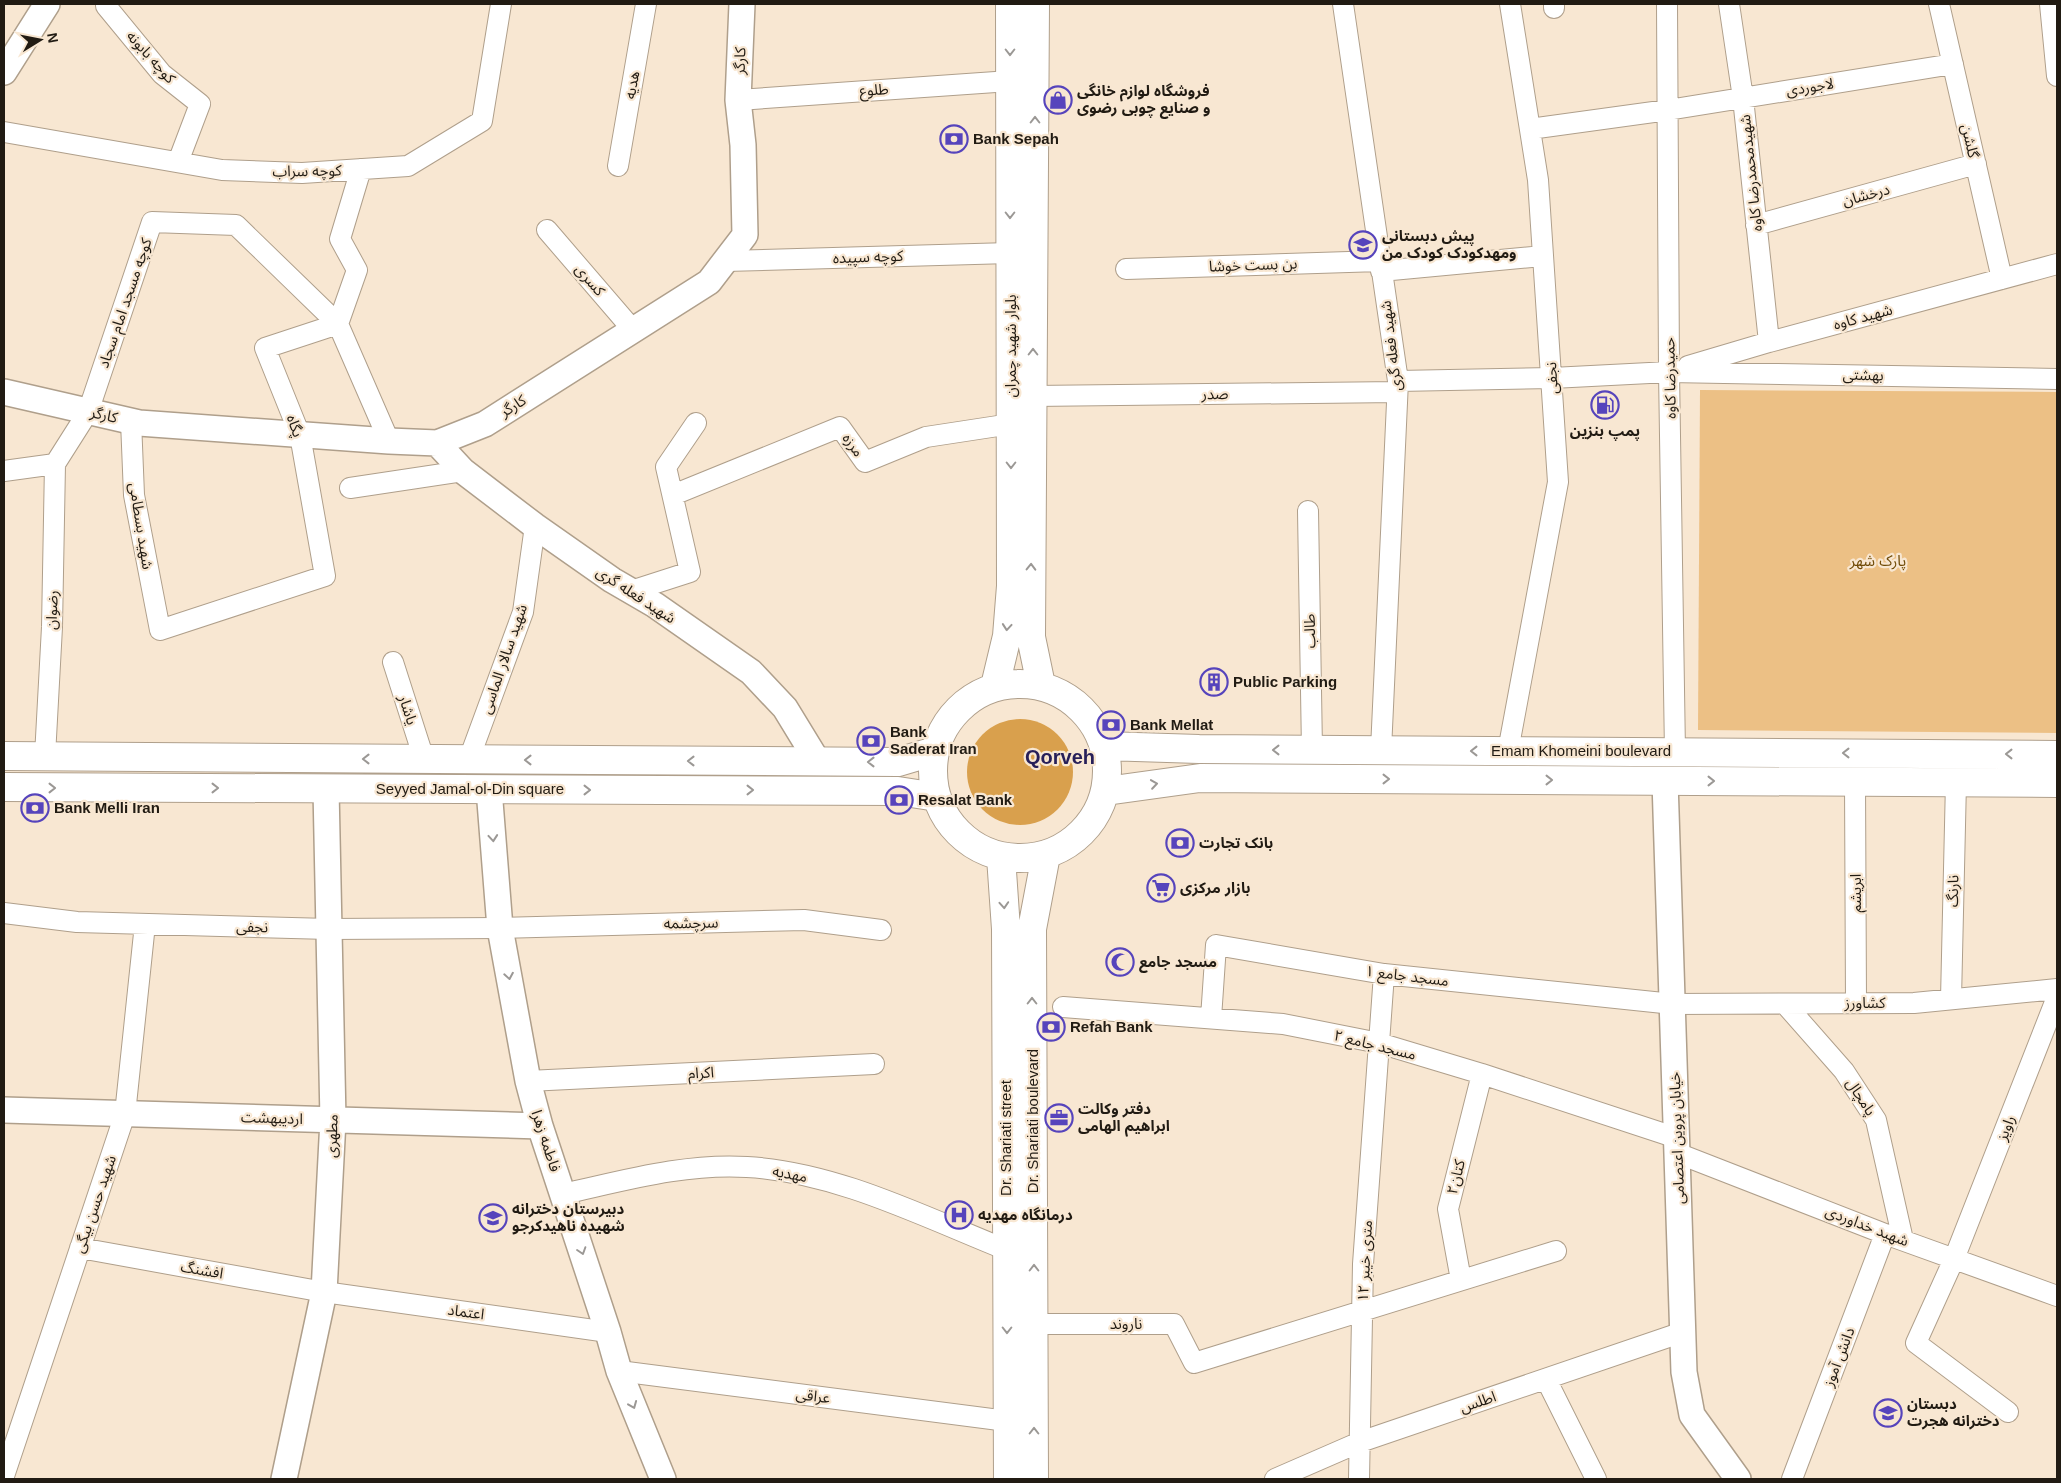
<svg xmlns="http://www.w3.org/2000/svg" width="2061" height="1483" font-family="Helvetica,'Noto Sans Arabic',sans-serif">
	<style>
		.green { fill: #ecc085 }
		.water { fill: #d9a04d }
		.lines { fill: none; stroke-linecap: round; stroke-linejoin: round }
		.minor-casing { stroke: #af9f8b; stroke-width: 22 }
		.tertiary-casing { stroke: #af9f8b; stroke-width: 28 }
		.secondary-casing { stroke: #af9f8b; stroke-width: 30 }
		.minor { stroke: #fff; stroke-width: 20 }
		.tertiary { stroke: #fff; stroke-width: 25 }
		.secondary { stroke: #fff; stroke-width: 28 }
		.oneway { stroke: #9b9895 }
		.labels { text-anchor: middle; stroke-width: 4.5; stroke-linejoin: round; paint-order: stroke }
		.street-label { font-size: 15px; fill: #211b13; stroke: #f8e7d2 }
		.poi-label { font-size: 15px; font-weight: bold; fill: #211b13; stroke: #f8e7d2; text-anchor: start }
		.park-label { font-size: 15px; fill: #704a06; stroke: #f8e7d2 }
		.district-label { font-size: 20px; font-weight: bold; fill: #271f59; stroke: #f8e7d2 }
	</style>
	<rect width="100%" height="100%" fill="#f8e7d2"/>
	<!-- green -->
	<path class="green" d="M1700,390L2057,392V733L1698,730Z"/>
	<!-- water -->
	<path class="water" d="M967 772a53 53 0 1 1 106 0a53 53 0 1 1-106 0Z"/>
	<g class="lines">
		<!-- minor casing -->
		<g class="minor-casing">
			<path id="minor" d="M108,4L106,6L162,74L200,104L178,162
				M1343,4L1398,381L1381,750
				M1667,4L1669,372L1675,752
				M1729,4L1743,98L1769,342
				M1939,4L2002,279
				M2050,4L2057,76
				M1554,8V4
				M738,100L1010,81
				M1530,129L1668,110L1953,64
				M4,132L222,170L302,173L408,166L482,121L501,4
				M618,166L646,4
				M1756,225L1976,164
				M547,230L633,330
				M725,261L1010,253
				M1126,269L1380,261
				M1381,271L1543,256
				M1688,366L1769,342L2057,264
				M1398,381L1552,378L1669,372L2057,379
				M1033,396L1397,392
				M131,421L134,495L160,630L325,576L300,435L265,348L338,324L357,270L340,239L361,169
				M4,471L55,464L88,412L152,222L236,225L338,324L389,441
				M350,488L463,471
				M673,495L840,427L865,462L926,437L1011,424
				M1308,511L1312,750
				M631,591L690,572L666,467L696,423
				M393,662L424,759
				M1508,751L1558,482L1538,180L1510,4
				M45,756L52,627L55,464
				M469,759L523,612L535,526
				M1855,782L1856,1003
				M4,913L77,922L329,929L500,928L804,920L881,930
				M1951,999L1956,782
				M1785,1004L1844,1071L1876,1120L1903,1240
				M1063,1007L1283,1024L1379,1043L1482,1074L1677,1138
				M1211,1018L1216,945L1384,974L1673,1004L1914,1003L2057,989
				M528,1081L874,1064
				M1677,1153L1885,1234L2057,1296
				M563,1194C623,1181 685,1163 747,1167C837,1172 924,1217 1007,1250
				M80,1248L324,1292L608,1332
				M1461,1280L1448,1209L1482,1074
				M1034,1324H1174L1194,1363L1556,1251
				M619,1371L1007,1421
				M1546,1379L1596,1479
				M2008,1412L1916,1343L1954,1259L2057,997
				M4,1476L125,1114L145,924
				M1275,1479L1360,1442L1683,1332
				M1359,1479L1363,1264L1384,974
				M1792,1479L1885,1234"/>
		</g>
		<!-- tertiary casing -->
		<g class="tertiary-casing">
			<path id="tertiary" d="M4,72L47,4
				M4,392L139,423L389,441L437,443L485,424L709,282L745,235L743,145L738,100L742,4
				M437,443L463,471L535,526L612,580L655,605L751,672L785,708L818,762
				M1665,781L1684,1372L1692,1415L1738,1479
				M489,789L500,928L528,1081L540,1126L608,1332L619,1371L663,1479
				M4,1110L540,1126
				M284,1479L324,1292L333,1120L326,789"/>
		</g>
		<!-- secondary casing -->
		<g class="secondary-casing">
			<path id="secondary" d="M1035,4L1031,637L1041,685
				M933 771a87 87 0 1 1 174 0a87 87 0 1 1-174 0Z
				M995,686L1007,636L1011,586L1010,4
				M1104,746L1199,749L2057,755
				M4,756L898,762L935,751
				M4,787L898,791L937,797
				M1106,791L1200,778L2057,783
				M1001,857L1006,929L1008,1479
				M1034,1479L1032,929L1046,855"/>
		</g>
		<!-- minor -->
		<use href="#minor" class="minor"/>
		<!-- tertiary -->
		<use href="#tertiary" class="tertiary"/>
		<!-- secondary -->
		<use href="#secondary" class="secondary"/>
	</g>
	<!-- one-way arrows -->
	<defs><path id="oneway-chevron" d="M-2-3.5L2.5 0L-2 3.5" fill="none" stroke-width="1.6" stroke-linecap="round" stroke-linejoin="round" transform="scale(1.25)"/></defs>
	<g class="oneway">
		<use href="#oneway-chevron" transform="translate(1010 52) rotate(90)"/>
		<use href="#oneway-chevron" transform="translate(1035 120) rotate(-90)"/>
		<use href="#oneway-chevron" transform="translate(1010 215) rotate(90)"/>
		<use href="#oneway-chevron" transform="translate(1033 352) rotate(-90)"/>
		<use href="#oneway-chevron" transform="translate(1011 465) rotate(90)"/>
		<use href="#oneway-chevron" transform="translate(1031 567) rotate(-89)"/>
		<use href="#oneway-chevron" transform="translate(1007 627) rotate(95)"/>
		<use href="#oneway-chevron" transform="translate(1276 750) rotate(-180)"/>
		<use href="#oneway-chevron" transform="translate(1474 751) rotate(-180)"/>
		<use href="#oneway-chevron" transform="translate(1846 753) rotate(-180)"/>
		<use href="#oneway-chevron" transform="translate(2009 754) rotate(-180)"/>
		<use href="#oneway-chevron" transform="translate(366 759) rotate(-180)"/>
		<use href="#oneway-chevron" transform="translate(528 760) rotate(-180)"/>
		<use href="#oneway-chevron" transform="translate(691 761) rotate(-180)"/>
		<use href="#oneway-chevron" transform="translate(871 762) rotate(-180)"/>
		<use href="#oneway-chevron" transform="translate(1386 779)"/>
		<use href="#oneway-chevron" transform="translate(1549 780)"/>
		<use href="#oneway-chevron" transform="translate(1711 781)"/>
		<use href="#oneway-chevron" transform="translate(1154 784) rotate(-8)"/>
		<use href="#oneway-chevron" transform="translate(52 788)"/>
		<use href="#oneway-chevron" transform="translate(215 788)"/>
		<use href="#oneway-chevron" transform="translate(587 790)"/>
		<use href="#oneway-chevron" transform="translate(750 790)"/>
		<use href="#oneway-chevron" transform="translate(493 838) rotate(85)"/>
		<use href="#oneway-chevron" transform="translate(1004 905) rotate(86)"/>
		<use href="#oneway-chevron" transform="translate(509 976) rotate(80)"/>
		<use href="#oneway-chevron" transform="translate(1032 1001) rotate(-90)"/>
		<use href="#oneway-chevron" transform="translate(582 1251) rotate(72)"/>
		<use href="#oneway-chevron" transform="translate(1034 1268) rotate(-90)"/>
		<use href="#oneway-chevron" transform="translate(1007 1330) rotate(90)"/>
		<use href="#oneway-chevron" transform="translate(633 1405) rotate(68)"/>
		<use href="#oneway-chevron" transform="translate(1034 1431) rotate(-90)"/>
	</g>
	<!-- icons -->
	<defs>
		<g id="shop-ring" transform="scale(1.4375)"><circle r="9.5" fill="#f8e7d2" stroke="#5644bc" stroke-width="1.5"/><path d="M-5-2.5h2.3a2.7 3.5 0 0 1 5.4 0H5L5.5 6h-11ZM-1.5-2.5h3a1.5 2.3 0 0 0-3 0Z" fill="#5644bc"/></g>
		<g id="bank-ring" transform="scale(1.4375)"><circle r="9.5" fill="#f8e7d2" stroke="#5644bc" stroke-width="1.5"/><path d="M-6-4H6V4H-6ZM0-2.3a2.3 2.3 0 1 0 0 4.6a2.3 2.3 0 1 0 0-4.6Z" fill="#5644bc"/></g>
		<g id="school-ring" transform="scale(1.4375)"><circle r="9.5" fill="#f8e7d2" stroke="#5644bc" stroke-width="1.5"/><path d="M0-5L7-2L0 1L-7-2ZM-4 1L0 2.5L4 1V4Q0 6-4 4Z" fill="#5644bc"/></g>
		<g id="fuel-ring" transform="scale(1.4375)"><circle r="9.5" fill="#f8e7d2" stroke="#5644bc" stroke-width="1.5"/><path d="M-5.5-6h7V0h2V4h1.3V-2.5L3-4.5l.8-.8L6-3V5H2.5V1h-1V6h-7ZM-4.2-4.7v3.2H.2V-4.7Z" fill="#5644bc"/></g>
		<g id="building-ring" transform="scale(1.4375)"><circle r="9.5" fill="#f8e7d2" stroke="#5644bc" stroke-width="1.5"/><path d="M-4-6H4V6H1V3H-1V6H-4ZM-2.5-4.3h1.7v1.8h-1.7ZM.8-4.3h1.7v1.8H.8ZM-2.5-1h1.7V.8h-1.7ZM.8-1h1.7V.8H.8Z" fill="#5644bc"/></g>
		<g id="supermarket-ring" transform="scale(1.4375)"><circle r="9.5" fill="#f8e7d2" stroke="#5644bc" stroke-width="1.5"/><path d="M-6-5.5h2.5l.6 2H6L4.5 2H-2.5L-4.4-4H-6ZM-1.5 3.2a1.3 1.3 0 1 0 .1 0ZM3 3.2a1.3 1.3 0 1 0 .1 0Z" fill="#5644bc"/></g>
		<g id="mosque-ring" transform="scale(1.4375)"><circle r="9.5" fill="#f8e7d2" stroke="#5644bc" stroke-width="1.5"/><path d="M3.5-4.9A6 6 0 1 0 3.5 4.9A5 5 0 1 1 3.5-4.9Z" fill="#5644bc"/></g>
		<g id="office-ring" transform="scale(1.4375)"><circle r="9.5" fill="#f8e7d2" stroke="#5644bc" stroke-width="1.5"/><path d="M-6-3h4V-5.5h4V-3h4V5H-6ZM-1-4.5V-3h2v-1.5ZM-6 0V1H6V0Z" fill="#5644bc"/></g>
		<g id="hospital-ring" transform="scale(1.4375)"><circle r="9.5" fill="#f8e7d2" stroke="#5644bc" stroke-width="1.5"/><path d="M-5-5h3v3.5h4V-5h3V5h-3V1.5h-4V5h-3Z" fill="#5644bc"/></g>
	</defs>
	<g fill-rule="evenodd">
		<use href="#shop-ring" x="1058" y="100"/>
		<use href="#bank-ring" x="954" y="139"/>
		<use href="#school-ring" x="1363" y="245"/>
		<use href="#fuel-ring" x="1605" y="405"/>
		<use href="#building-ring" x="1214" y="682"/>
		<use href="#bank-ring" x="1111" y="725"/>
		<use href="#bank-ring" x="871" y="741"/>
		<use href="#bank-ring" x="899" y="800"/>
		<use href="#bank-ring" x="35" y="808"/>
		<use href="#bank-ring" x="1180" y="843"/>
		<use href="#supermarket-ring" x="1161" y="888"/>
		<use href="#mosque-ring" x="1120" y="962"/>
		<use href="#bank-ring" x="1051" y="1027"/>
		<use href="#office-ring" x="1059" y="1118"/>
		<use href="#hospital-ring" x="959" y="1215"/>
		<use href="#school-ring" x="493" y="1218"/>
		<use href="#school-ring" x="1888" y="1413"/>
	</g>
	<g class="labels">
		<!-- street labels -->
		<g class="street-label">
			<text transform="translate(151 57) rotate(48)" y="5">کوچه بابونه</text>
			<text transform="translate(740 61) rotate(-88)" y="5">کارگر</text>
			<text transform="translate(632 85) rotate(-80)" y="5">هدیه</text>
			<text transform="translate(1810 87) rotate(-9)" y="5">لاجوردی</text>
			<text transform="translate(874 90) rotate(-4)" y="5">طلوع</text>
			<text transform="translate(1970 141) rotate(77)" y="5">گلشن</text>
			<text transform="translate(307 171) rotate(-1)" y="5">کوچه سراب</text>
			<text transform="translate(1751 173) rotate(-96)" y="5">شهیدمحمدرضا کاوه</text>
			<text transform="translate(1866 195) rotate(-15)" y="5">درخشان</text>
			<text transform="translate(868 257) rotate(-2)" y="5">کوچه سپیده</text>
			<text transform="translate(1253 265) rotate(-2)" y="5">بن بست خوشا</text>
			<text transform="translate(590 280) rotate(49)" y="5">کسری</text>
			<text transform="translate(125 303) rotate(-71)" y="5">کوچه مسجد امام سجاد</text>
			<text transform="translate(1863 317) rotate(-15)" y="5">شهید کاوه</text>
			<text transform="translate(1011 346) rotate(-90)" y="5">بلوار شهید چمران</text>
			<text transform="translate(1391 346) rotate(-97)" y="5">شهید فعله گری</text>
			<text transform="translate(1863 375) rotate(1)" y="5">بهشتی</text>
			<text transform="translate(1552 378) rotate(-94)" y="5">نجفی</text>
			<text transform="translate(1670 378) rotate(-91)" y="5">حمیدرضا کاوه</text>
			<text transform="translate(1215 394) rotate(-1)" y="5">صدر</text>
			<text transform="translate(513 406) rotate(-32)" y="5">کارگر</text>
			<text transform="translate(104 415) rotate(13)" y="5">کارگر</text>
			<text transform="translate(295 426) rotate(71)" y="5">پگاه</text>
			<text transform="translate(853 445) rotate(54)" y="5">مرزه</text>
			<text transform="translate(141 526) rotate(81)" y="5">شهید بسطامی</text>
			<text transform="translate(636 595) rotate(33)" y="5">شهید فعله گری</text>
			<text transform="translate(52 610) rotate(-88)" y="5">رضوان</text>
			<text transform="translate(1310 631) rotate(-91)" y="5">طالب</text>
			<text transform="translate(504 659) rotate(-71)" y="5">شهید سالار الماسی</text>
			<text transform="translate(408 710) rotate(72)" y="5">یاشار</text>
			<text x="1581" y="756">Emam Khomeini boulevard</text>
			<text x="470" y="794">Seyyed Jamal-ol-Din square</text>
			<text transform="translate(1953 891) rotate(-89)" y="5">نارنگ</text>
			<text transform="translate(1856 893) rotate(-90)" y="5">ابریشم</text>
			<text transform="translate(691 923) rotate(-1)" y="5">سرچشمه</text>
			<text transform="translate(252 927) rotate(1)" y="5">نجفی</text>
			<text transform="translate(1407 976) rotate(7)" y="5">مسجد جامع ۱</text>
			<text x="1865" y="1008">کشاورز</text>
			<text transform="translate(1375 1045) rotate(14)" y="5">مسجد جامع ۲</text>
			<text transform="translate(701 1073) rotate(-3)" y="5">اکرام</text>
			<text transform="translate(1861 1097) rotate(57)" y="5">پامچال</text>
			<text transform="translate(272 1118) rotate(2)" y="5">اردیبهشت</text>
			<text transform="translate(1033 1121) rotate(-90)" y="5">Dr. Shariati boulevard</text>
			<text transform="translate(2006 1128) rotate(-69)" y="5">راویز</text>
			<text transform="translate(332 1136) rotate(-88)" y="5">مطهری</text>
			<text transform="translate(1006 1138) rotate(-90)" y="5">Dr. Shariati street</text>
			<text transform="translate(1677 1138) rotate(-92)" y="5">خیابان پروین اعتصامی</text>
			<text transform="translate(546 1141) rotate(72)" y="5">فاطمه زهرا</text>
			<text transform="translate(790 1174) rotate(11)" y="5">مهدیه</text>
			<text transform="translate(1456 1177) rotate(-76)" y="5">کتان۲</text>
			<text transform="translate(95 1204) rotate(-71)" y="5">شهید حسن بیگی</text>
			<text transform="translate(1867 1226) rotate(21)" y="5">شهید خداوردی</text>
			<text transform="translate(1365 1261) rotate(-87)" y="5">۱۲ متری خیبر</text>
			<text transform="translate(202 1270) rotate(10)" y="5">افشنگ</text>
			<text transform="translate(466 1312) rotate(8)" y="5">اعتماد</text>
			<text x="1126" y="1329">ناروند</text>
			<text transform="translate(1839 1357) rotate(-69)" y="5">دانش آموز</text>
			<text transform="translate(813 1396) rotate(7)" y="5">عراقی</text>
			<text transform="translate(1478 1402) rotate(-19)" y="5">اطلس</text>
		</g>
		<!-- poi labels -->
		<g class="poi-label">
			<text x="1077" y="96">فروشگاه لوازم خانگی<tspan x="1077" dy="17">و صنایع چوبی رضوی</tspan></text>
			<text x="973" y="144">Bank Sepah</text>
			<text x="1382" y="241">پیش دبستانی<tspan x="1382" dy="17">ومهدکودک کودک من</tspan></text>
			<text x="1605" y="436" text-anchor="middle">پمپ بنزین</text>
			<text x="1233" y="687">Public Parking</text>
			<text x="1130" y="730">Bank Mellat</text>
			<text x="890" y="737">Bank<tspan x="890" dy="17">Saderat Iran</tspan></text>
			<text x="918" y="805">Resalat Bank</text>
			<text x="54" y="813">Bank Melli Iran</text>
			<text x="1199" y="848">بانک تجارت</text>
			<text x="1180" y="893">بازار مرکزی</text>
			<text x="1139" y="967">مسجد جامع</text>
			<text x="1070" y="1032">Refah Bank</text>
			<text x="1078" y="1114">دفتر وکالت<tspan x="1078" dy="17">ابراهیم الهامی</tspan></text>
			<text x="512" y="1214">دبیرستان دخترانه<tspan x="512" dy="17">شهیده ناهیدکرجو</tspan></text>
			<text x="978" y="1220">درمانگاه مهدیه</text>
			<text x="1907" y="1409">دبستان<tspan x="1907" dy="17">دخترانه هجرت</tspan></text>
		</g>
		<!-- park labels -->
		<g class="park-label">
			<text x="1878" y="566">پارک شهر</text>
		</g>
		<!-- district labels -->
		<g class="district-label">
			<text x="1060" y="764">Qorveh</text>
		</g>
	</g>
	<!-- border -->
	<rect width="2061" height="1483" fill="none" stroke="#211b13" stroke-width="10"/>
	<!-- north arrow -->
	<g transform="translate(40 40) rotate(80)" stroke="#f8e7d2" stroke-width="4" paint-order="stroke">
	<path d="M0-4L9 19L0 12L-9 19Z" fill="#211b13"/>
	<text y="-8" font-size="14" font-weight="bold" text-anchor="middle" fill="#211b13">N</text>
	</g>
</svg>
